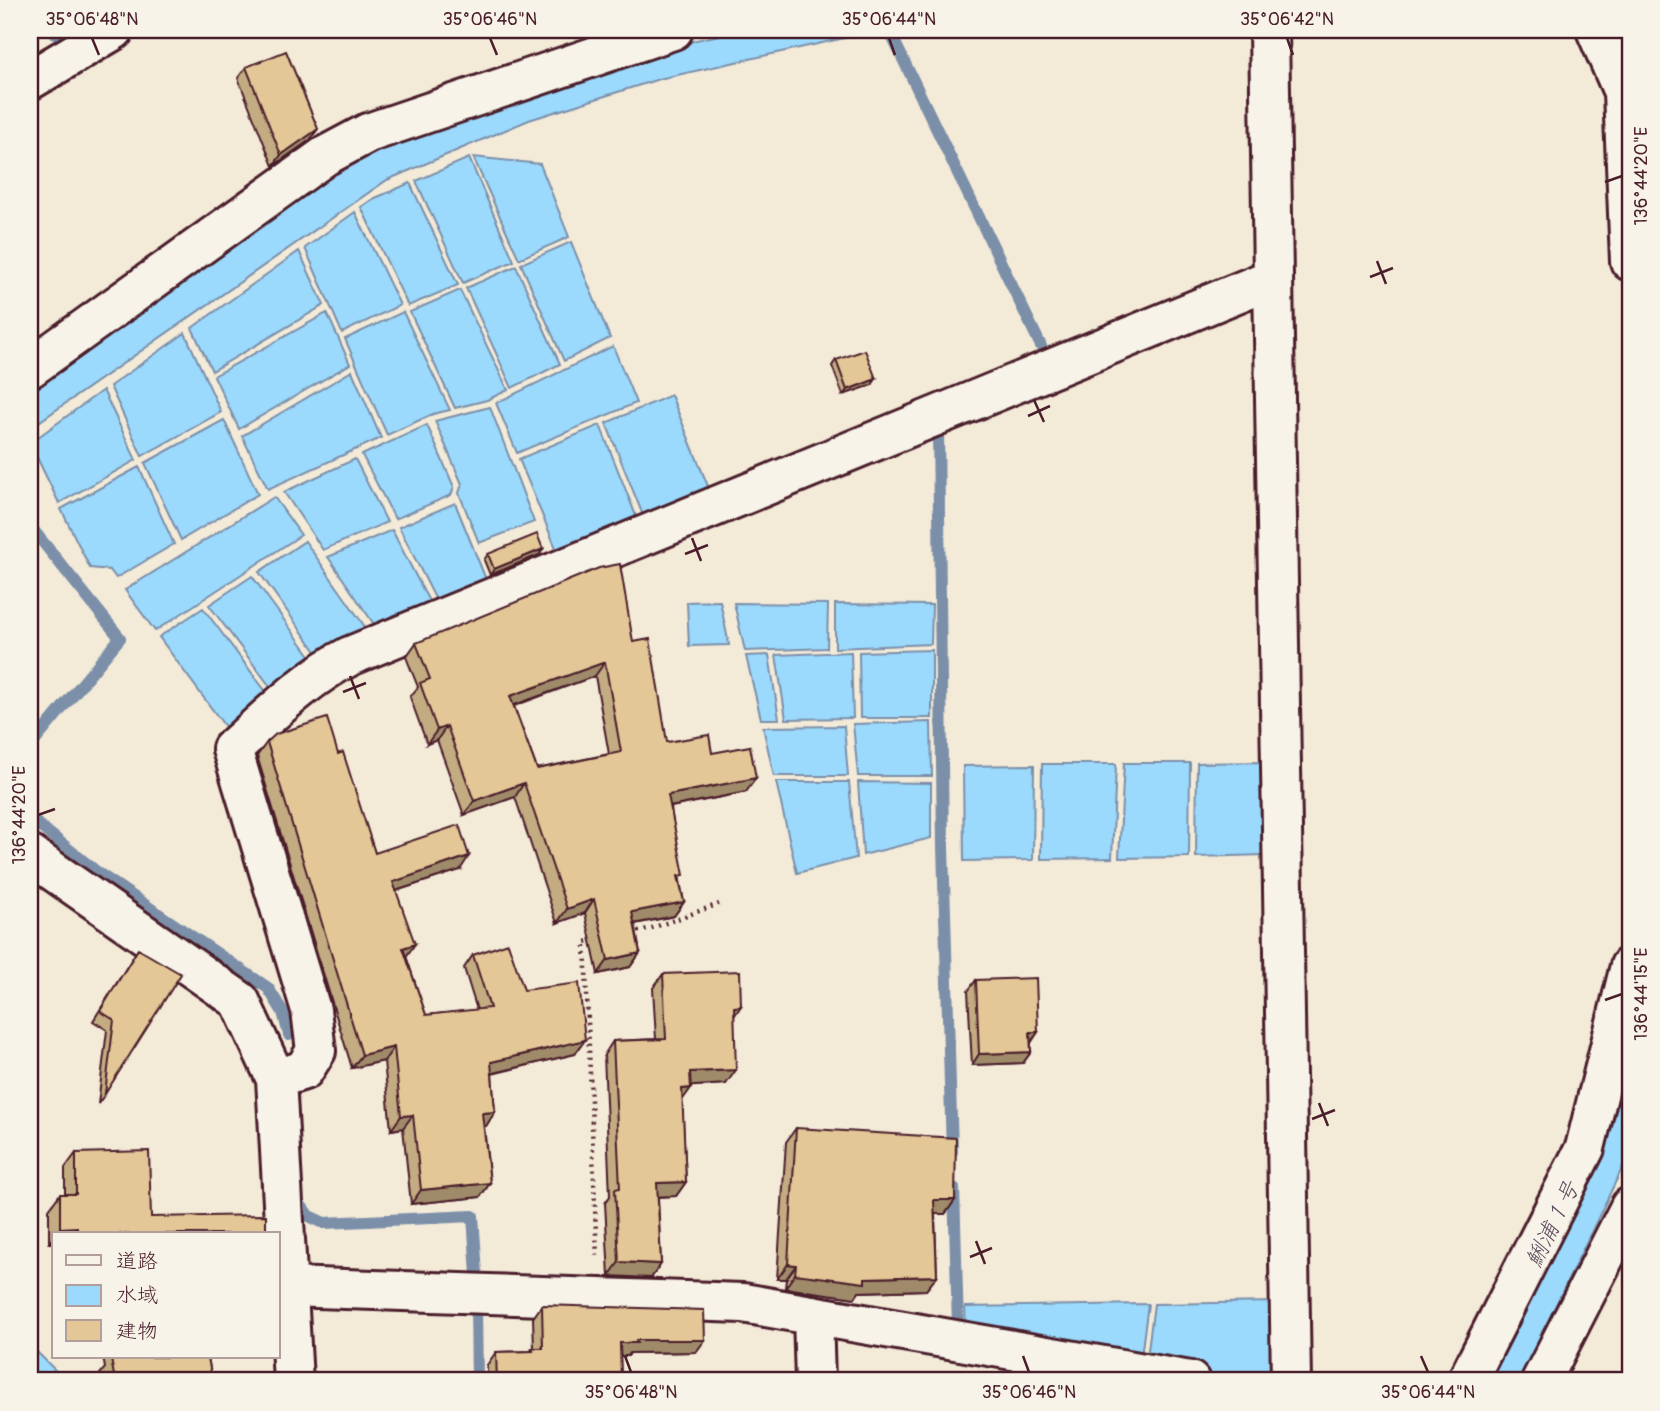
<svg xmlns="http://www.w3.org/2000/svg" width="1660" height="1411" font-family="Pangolin,'Klee One',sans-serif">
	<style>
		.water { fill: #9bdafd; stroke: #7b8fa9; stroke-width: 2 }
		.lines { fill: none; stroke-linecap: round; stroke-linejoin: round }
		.stream { stroke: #7b8fa9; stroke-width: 12 }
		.street-casing { stroke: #4a1f2b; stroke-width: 44 }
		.secondary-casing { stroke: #4a1f2b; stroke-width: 44 }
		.path { stroke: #4a1f2b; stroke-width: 4.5; stroke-dasharray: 2 5; stroke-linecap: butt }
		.street { stroke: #f7f3e8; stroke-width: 38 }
		.secondary { stroke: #f7f3e8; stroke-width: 38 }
		.wall { fill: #c3ab82; stroke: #4a1f2b; stroke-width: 2; fill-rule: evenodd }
		.shaded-wall { fill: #9f8b6a; stroke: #4a1f2b; stroke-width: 2 }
		.building { fill: #e3c797; stroke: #4a1f2b; stroke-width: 2; fill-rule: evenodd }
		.ticks { fill: none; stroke: #4a1f2b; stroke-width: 2.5 }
		.labels { text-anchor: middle; stroke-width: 6; stroke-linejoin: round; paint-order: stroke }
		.water-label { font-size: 23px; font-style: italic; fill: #5e4e60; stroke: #f7f3e8 }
		.neatline { fill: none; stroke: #4a1f2b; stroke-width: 2.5 }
		.ticks-label { font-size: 18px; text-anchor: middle; fill: #4a1f2b }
	</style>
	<rect width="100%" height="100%" fill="#f3ead8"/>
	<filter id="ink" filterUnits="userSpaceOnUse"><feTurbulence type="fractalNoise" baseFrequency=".0143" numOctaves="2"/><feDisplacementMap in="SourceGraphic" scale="14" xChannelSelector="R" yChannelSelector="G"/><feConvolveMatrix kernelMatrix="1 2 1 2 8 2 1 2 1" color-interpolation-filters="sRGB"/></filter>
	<g filter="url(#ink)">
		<!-- water -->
		<path class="water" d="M743,30H881L659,79L529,120L387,180L30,428V389L336,172L371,150L696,40Z
			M1614,30H1630V65Z
			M473,157L540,164L569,237L519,259Z
			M469,158L514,261L463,283L416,181Z
			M410,183L458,285L408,306L361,207L373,199Z
			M355,212L400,305L342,333L305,248Z
			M571,242L610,338L564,361L521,264Z
			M299,251L324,305L212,371L192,328Z
			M516,266L560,364L512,388L466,288Z
			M460,290L508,390L487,400L455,408L410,312Z
			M403,312L450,410L433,414L387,435L345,339Z
			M327,313L350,364L239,429L214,376Z
			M185,333L221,412L142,456L110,386Z
			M613,346L636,403L517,453L496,403Z
			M352,371L381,438L268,489L242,436Z
			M103,390L136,460L59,503L30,443Z
			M671,395L712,496L646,523L606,423Z
			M490,407L534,522L479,543L459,493L462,484L435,421Z
			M224,420L258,494L181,540L145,463Z
			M427,425L454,487L451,495L395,519L362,455Z
			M600,425L640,526L560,558L519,459Z
			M355,459L387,522L323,550L284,492Z
			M139,467L174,544L116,578L110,570L90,568L61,509Z
			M274,497L301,535L155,631L125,590Z
			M455,503L487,582L438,604L399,527Z
			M392,530L432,607L378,630L328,557Z
			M305,541L370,634L320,657L259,572Z
			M252,576L314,661L275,693L209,605Z
			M720,601L729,645L689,646L687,602Z
			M734,603L828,604L827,648L745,651Z
			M835,604L932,605L931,644L835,648Z
			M203,608L270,697L229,732L159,637Z
			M932,650V718H860L859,652Z
			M851,652L853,718L786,719L776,655Z
			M769,655L779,719H761L746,656Z
			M931,722L932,776H858L853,724Z
			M844,726L848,776H774L763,727Z
			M1263,762L1265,855L1196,857L1197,763Z
			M1124,763H1190L1189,857L1119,858Z
			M1042,764H1116L1112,858L1041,859Z
			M1034,765L1033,860L964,861L963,766Z
			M776,782H849L856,858L797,873Z
			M858,782L931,783V838L863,855Z
			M1630,1027V1152L1519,1381H1484Z
			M1277,1302V1378C1257,1391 1172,1370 1146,1365L1154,1304Z
			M1148,1304L1140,1364L966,1332L965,1307Z
			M30,1345L66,1381H30Z"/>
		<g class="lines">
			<!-- stream -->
			<path class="stream" d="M53,30L55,34
				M889,30L1041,346
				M938,429L943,847L952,1152
				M30,526L120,638L30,747
				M30,818L98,873L268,988L283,1012L289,1035
				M954,1188L958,1327
				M294,1196L309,1216L324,1223L473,1216L477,1274
				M476,1306L477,1381"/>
			<!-- street casing -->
			<g class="street-casing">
				<path id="street" d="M1269,30L1291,1381
					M1596,30L1623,92L1630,261
					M30,368L325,156L368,133L673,30
					M30,855L240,1001L276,1079L293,1381
					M276,1079L304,1070L316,1051L311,1010L232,749C269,716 305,679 350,656L1273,278
					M288,1287L743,1303L1190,1381
					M813,1315L815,1381
					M1467,1381L1585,1148L1630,966
					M1541,1381L1630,1207"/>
			</g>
			<!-- secondary casing -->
			<g class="secondary-casing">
				<path id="secondary" d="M30,80L114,30"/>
			</g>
			<!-- path -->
			<path class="path" d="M631,933L652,928L719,904
				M595,940L585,942L597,1259"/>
			<!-- street -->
			<use href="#street" class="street"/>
			<!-- secondary -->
			<use href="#secondary" class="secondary"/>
		</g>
		<!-- wall -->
		<path class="wall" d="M246,67L310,140L273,166L238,78Z
			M836,360L872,385L843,395L832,366Z
			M543,549L539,555L490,575L484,560L488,554Z
			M633,642L667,742L712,753L746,792L671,807L680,881L684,902L674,916L635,924L640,953L630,967L598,974L585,913L557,923L515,797L464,815L437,740L427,744L410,697L418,687L406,657L416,643ZM595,676L609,754L537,769L514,706Z
			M267,742L338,754L375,853L460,870L396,891L406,956L426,1015L477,1010L464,968L473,955L524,990L575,1054L492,1074L495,1112L486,1126H484L490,1183L480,1197L411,1204L403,1128L391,1130L384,1061L352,1068L257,756Z
			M138,949L105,1094L98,1104L107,1030L93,1021Z
			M663,974L734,1016L726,1084L690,1086L682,1100L686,1182L676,1196L658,1197L661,1264L651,1278L609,1276L605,1203L610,1196L604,1055L613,1041L656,1039L653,988Z
			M976,980L1038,1032L1031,1043V1052L1023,1063L972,1065L968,991Z
			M796,1128L955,1200L945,1214H935L937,1276L926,1290L859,1292L855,1298L785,1288L786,1279H777L786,1142Z
			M76,1153L151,1217L266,1234H54V1243H49V1209L60,1194H65V1168Z
			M542,1305L696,1352L630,1353L628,1356H620L621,1381H487V1365L496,1352L530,1351L534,1348L533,1318Z
			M103,1357H208L212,1381H102L100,1374L105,1368Z"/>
		<!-- shaded-wall -->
		<path class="shaded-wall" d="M318,129L310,140L273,166L281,155Z
			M876,379L872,385L843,395L847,390Z
			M543,549L539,555L490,575L494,569Z
			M605,662L595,676L500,710L510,696Z
			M447,726L437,740L427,744L437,730Z
			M756,778L746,792L659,809L668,795Z
			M524,783L515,797L464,815L474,801Z
			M469,856L460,870L383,895L393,882Z
			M594,899L585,913L557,923L567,909Z
			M684,902L674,916L623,926L632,912Z
			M415,944L405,958L403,948Z
			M640,953L630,967L598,974L608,960Z
			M741,1006L731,1021L734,1007Z
			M1030,1032H1038L1030,1043Z
			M585,1040L575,1054L481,1076L491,1062Z
			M394,1047L384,1061L352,1068L362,1055Z
			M1031,1052L1023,1063L972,1065L979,1054Z
			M736,1070L726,1084L680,1087L690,1072Z
			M691,1088L681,1102L682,1089Z
			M495,1112L486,1126L473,1127L482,1113Z
			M413,1115L403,1128L391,1130L401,1116Z
			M686,1182L676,1196L647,1197L657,1183Z
			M490,1183L480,1197L411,1204L421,1190Z
			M934,1200H955L945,1214H924Z
			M77,1227L72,1234H56L60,1228Z
			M54,1236V1243H49Z
			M619,1262L661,1264L651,1278L609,1276Z
			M788,1264L796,1265L786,1279H777Z
			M795,1274L865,1278L937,1276L926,1290L859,1292L855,1298L785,1288Z
			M636,1340H705L696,1352L630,1353L628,1356H611L620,1343Z"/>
		<!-- building -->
		<path class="building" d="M286,51L318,129L281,155L246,67Z
			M865,350L876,379L847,390L836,360Z
			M537,534L543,549L494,569L488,554Z
			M620,564L633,642L650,639L667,742L709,735L712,753L750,746L756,778L668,795L684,875L678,876L684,902L632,912L640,953L608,960L594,899L567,909L524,783L474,801L447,726L437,730L420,683L430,679L416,643L599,568ZM605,662L621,752L537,769L510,696Z
			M327,718L338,754L343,752L375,853L459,825L469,856L393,882L415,944L403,948L426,1015L490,1008L473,955L508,943L524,990L579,983L585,1040L491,1062L495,1112L482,1113L490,1183L421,1190L413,1115L401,1116L394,1047L362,1055L267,742L276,734Z
			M138,949L181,974L105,1094L114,1020L100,1011Z
			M740,971L741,1006L734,1007L736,1070L690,1072L691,1088L682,1089L686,1182L657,1183L661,1264L619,1262L615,1189L620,1188L613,1041L666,1039L663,974Z
			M1036,978L1038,1032H1030L1031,1052L979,1054L976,980Z
			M796,1128L956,1138L955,1200H934L937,1276L865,1278V1283L795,1274L796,1265L788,1264Z
			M149,1151L151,1217L266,1215V1234H77V1227L60,1228V1194H76V1153Z
			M542,1305L704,1310L705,1340H636L637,1343H620L621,1381H497L496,1352L533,1351L532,1348H543Z
			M116,1357H208L212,1381H115L111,1359L116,1358Z"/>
	</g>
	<!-- ticks -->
	<path class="ticks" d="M92,38L99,55M490,38L497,55M889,38L895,55M1287,38L1293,55M1605,182L1622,176M1377,261L1386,284M1370,277L1393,268M1034,400L1044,422M1028,416L1050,406M692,538L701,561M685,554L708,545M350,676L359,699M343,692L366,683M38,815L55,809M1605,1000L1622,994M1319,1103L1328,1126M1312,1119L1335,1110M976,1241L985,1264M970,1257L992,1248M625,1356L631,1372M1023,1356L1029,1372M1421,1356L1428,1372"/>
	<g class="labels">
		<!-- water labels -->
		<g class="water-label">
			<text transform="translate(1552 1224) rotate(-64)" y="8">鯏浦１号</text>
		</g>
	</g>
	<!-- margin -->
	<rect width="1660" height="1411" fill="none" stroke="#f7f3e8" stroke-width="77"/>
	<!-- legend -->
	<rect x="52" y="1232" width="228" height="126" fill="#f7f3e8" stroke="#b29e9c" stroke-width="2"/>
	<rect x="66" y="1255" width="35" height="10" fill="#f7f3e8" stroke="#b29e9c" stroke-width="2"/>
	<text x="116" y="1268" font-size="21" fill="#4a1f2b">道路</text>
	<rect x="66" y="1285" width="35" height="21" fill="#9bdafd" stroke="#b29e9c" stroke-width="2"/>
	<text x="116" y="1302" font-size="21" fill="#4a1f2b">水域</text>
	<rect x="66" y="1320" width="35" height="21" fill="#e3c797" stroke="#b29e9c" stroke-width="2"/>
	<text x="116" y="1338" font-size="21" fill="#4a1f2b">建物</text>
	<rect x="38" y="38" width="1584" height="1334" class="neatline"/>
	<g class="ticks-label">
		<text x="92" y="25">35°06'48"N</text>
		<text x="490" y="25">35°06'46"N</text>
		<text x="889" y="25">35°06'44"N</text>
		<text x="1287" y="25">35°06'42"N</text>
		<text transform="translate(1641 176) rotate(-90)" y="6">136°44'20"E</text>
		<text transform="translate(19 815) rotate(-90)" y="6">136°44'20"E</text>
		<text transform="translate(1641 994) rotate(-90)" y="6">136°44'15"E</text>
		<text x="631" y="1398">35°06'48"N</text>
		<text x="1029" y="1398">35°06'46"N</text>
		<text x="1428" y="1398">35°06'44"N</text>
	</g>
</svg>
